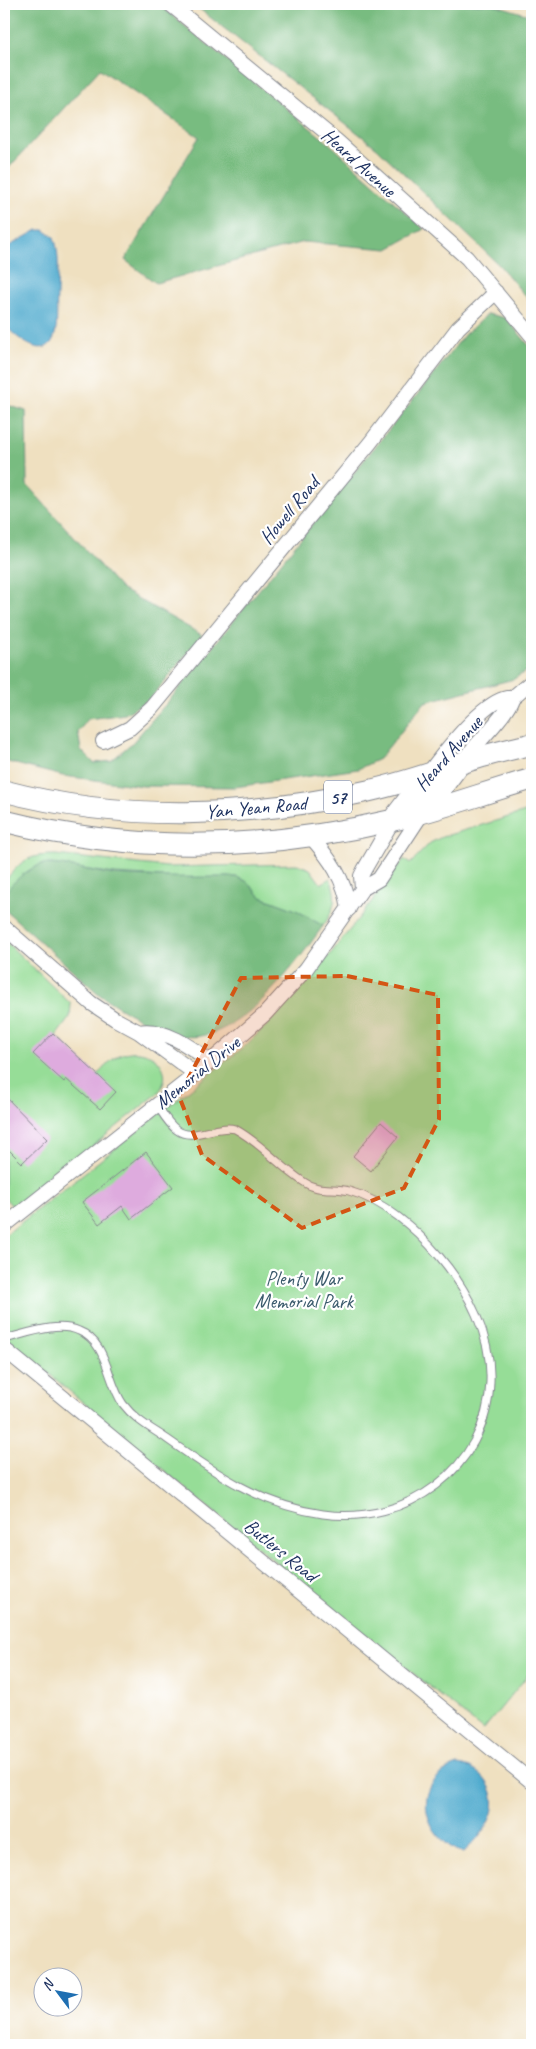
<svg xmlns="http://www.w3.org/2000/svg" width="536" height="2049" font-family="Caveat,sans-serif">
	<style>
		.green { fill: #96dd97; stroke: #58867a }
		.forest { fill: #78bc80; stroke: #4a766f }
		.water { fill: #50aace; stroke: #366c96 }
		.building { fill: #deabde }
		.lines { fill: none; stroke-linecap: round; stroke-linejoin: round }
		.lane-casing { stroke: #85888f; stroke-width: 9 }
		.street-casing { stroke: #85888f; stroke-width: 16 }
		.primary-casing { stroke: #85888f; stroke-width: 23 }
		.lane { stroke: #fff; stroke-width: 7 }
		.street { stroke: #fff; stroke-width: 14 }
		.primary { stroke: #fff; stroke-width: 21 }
		.marked { fill: #d45514; fill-opacity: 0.2; stroke: #d45514; stroke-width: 4; stroke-dasharray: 10 6; stroke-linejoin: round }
		.labels { text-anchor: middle; stroke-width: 4.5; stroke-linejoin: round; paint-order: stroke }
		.shield { fill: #fff; stroke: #5f6d8e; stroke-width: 1 }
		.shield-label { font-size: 19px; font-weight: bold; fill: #1b2f5e }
		.street-label { font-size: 20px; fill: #1b2f5e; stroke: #fff }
		.park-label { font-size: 20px; fill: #3a5a6c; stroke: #fff }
	</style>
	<rect width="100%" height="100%" fill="#fff"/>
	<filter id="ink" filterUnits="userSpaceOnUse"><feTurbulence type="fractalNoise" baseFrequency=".02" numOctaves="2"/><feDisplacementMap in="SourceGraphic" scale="10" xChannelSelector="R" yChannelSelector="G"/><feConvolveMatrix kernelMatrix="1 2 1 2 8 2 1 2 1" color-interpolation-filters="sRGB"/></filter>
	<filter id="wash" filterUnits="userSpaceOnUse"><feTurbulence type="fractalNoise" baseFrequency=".0096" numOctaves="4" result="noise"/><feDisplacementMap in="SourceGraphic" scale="20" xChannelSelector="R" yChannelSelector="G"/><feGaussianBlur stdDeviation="1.12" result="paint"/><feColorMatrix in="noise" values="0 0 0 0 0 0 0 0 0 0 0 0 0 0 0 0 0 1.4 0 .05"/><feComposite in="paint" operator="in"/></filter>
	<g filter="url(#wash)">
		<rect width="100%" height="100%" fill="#efe0c0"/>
		<!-- green -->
		<path class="green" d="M532,810V1670L483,1730L209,1508L4,1336V1236L244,1047C305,991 354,925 404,859L410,864L430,843L442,837Z
			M56,855L167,867L297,864L310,869L321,884L330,878C338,897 335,909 323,926L296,910L261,897L246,881L236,877L182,878L115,874L52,864C29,865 17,881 4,897V882C22,860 27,855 56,855Z
			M4,940L71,1004L70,1017L56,1036L97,1075C105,1067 112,1058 122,1054C149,1044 179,1069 157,1094L32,1195L13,1207L4,1197Z"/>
		<!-- forest -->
		<path class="forest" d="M4,4H158L331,145L424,229L388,249L304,242L156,283L125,260L199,137L100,69L4,173Z
			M193,4H493L532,16V304L500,266L377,148Z
			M488,314L506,318L532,349V667L514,679L425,702L379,759L358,769L235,787L143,786L63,776L4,761V404L26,411L27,485L121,589L202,635L151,698L125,714L88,719L78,732L81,750L94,763L111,761L133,742L172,697L426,384L465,334Z
			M43,864C68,864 92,872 116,875C156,878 195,877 236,877L246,881L261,897L296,910L323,926C295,965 235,1050 178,1035C151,1028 123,1010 100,995L4,909C4,906 3,900 4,897C8,884 30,867 43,864Z"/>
		<!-- water -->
		<path class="water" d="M37,230H44L54,237C61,256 57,276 57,295C56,308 58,323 55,334C47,365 14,336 4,324V249Z
			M458,1765C481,1767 499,1790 492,1813C488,1827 475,1842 464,1852C458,1852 452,1848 447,1844C417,1819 419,1778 458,1765Z"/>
		<g id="blocks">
			<!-- building -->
			<path class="building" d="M53,1033L116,1092L100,1109L66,1079L64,1082L33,1054Z
				M4,1095L47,1139L22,1163L4,1145Z
				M381,1122L398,1137L371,1171L353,1156Z
				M146,1152L173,1187L131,1219L122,1206L99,1224L82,1202Z"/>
		</g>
	</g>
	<g filter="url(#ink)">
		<use href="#blocks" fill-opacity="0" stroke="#85888f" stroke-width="1"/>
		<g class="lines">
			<!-- lane casing -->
			<g class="lane-casing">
				<path id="lane" d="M4,1339C26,1334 57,1321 79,1331C108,1342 107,1382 123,1404C135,1420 151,1428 167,1439C215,1473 263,1506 323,1514C406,1526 487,1469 490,1382C492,1336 468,1290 439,1256C416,1229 383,1200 349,1191C334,1187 317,1192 304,1182C280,1167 260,1142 235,1129C217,1124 192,1142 177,1130C168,1124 163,1114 157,1105"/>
			</g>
			<!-- street casing -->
			<g class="street-casing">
				<path id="street" d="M170,4L338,142L467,258L532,336
					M103,741L130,728L152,708L370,443L458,328L496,292
					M460,763C471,750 511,710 512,698L532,681
					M428,774C442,755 488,694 512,698
					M311,837C330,859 345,879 349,909
					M362,889L361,876L364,870L393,820
					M4,927L91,1003L115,1019L139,1032L196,1074
					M139,1032C164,1027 192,1048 211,1062
					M4,1226L196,1074L265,1014L306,969L362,889L379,879L423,812
					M4,1349L532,1782"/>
			</g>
			<!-- primary casing -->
			<g class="primary-casing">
				<path id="primary" d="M4,791C122,822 250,818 368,791C400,784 429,774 459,764C483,755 508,750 532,744
					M423,812L460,763
					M393,820L426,777
					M4,821C135,854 263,851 394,820C441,809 486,792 532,779"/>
			</g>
			<!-- lane -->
			<use href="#lane" class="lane"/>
			<!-- street -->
			<use href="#street" class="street"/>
			<!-- primary -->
			<use href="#primary" class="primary"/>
		</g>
	</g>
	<!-- marked area -->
	<path class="marked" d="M347,976L438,995L439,1119L404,1188L302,1228L202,1155L179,1096L241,978Z"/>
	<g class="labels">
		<!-- shield labels -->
		<rect class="shield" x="324" y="780.5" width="28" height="33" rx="4"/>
		<g class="shield-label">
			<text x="338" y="804">57</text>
		</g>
		<!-- street labels -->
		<g class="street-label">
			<text transform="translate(359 162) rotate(42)" y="7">Heard Avenue</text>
			<text transform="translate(289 510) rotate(-50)" y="7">Howell Road</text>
			<text transform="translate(448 753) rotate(-49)" y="7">Heard Avenue</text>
			<text transform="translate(256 807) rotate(-5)" y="7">Yan Yean Road</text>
			<text transform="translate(197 1072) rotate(-39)" y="7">Memorial Drive</text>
			<text transform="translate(281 1550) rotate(39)" y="7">Butlers Road</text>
		</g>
		<!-- park labels -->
		<g class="park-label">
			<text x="304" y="1285">Plenty War<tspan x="304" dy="23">Memorial Park</tspan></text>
		</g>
	</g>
	<!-- margin -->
	<rect width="536" height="2049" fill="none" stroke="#fff" stroke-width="20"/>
	<!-- north arrow -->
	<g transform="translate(58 1992) rotate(302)"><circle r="24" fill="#ffffff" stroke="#a4acbf"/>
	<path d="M0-4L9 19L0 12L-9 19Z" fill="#1f6fb2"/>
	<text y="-8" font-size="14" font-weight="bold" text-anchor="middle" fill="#1b2f5e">N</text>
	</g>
</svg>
